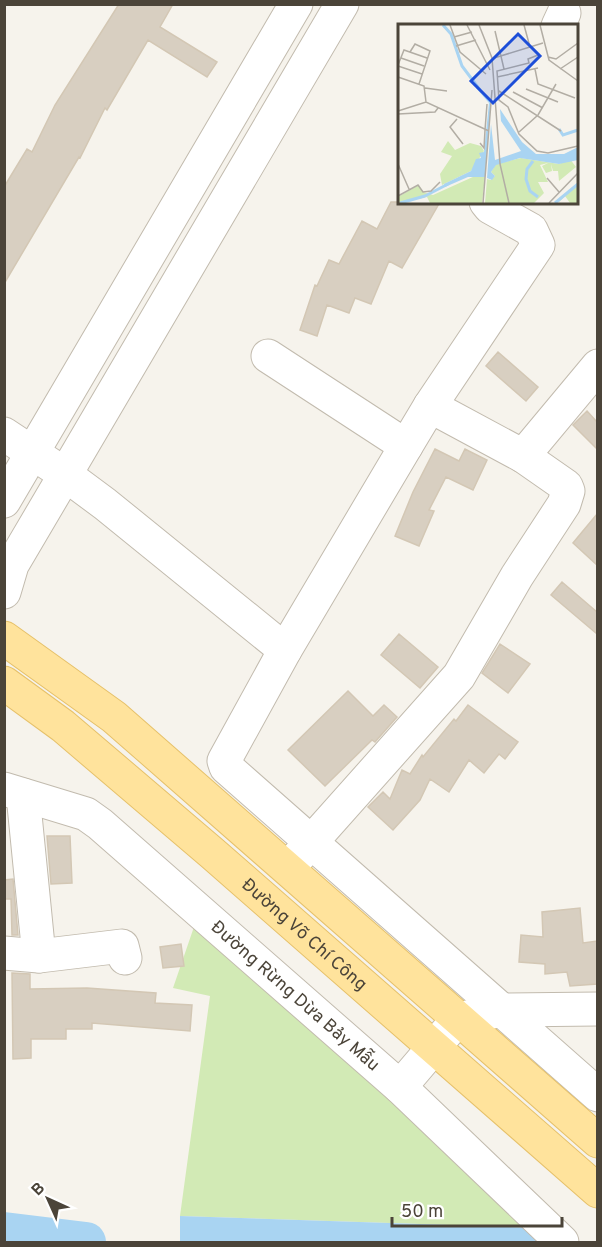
<svg xmlns="http://www.w3.org/2000/svg" width="602" height="1247" font-family="Overpass,sans-serif">
	<style>
		.green { fill: #d2eab5 }
		.water { fill: #a9d4f2 }
		.lines { fill: none; stroke-linecap: round; stroke-linejoin: round }
		.river { stroke: #a9d4f2; stroke-width: 40 }
		.building { fill: #d8cfc1; stroke: #d3c7b4; stroke-width: 1.5 }
		.minor-casing { stroke: #c2bbae; stroke-width: 35 }
		.major-casing { stroke: #e6c16a; stroke-width: 35 }
		.minor { stroke: #fff; stroke-width: 33 }
		.major { stroke: #ffe39c; stroke-width: 33 }
		.labels { text-anchor: middle; stroke-width: 4.5; stroke-linejoin: round; paint-order: stroke }
		.street-label { font-size: 18px; fill: #4b4439; stroke: #fff }
		.inset-river { fill: none; stroke: #a9d4f2; stroke-width: 3 }
		.inset-road { fill: none; stroke: #b2ada4; stroke-width: 1.5 }
		.view { fill: #1d4ed8; fill-opacity: 0.15; stroke: #1d4ed8; stroke-width: 3 }
		.inset-edge { fill: none; stroke: #4b4439; stroke-width: 3 }
	</style>
	<rect width="100%" height="100%" fill="#f6f3ec"/>
	<!-- green -->
	<path class="green" d="M196,921L537,1228L180,1216L210,996L173,988Z"/>
	<!-- water -->
	<path class="water" d="M180,1216L537,1228L552,1242H180Z"/>
	<g class="lines">
		<!-- river -->
		<path class="river" d="M4,1232L86,1242"/>
	</g>
	<!-- building -->
	<path class="building" d="M119,4H173L160,27L217,62L207,77L148,40L107,110L105,108L80,158L79,157L4,284V187L27,149L32,152L55,105Z
		M391,202H440L402,268L389,261L371,304L355,298L349,313L327,305L317,336L300,330L315,285L317,286L329,260L339,264L362,221L377,229Z
		M498,352L538,387L526,401L486,366Z
		M587,411L597,422V449L573,425Z
		M435,449L459,461L465,449L487,460L473,490L446,477L429,510L434,511L419,546L395,536L413,492Z
		M597,514V565L573,543Z
		M562,582L597,612V634L551,595Z
		M399,634L438,667L420,688L381,655Z
		M500,644L530,664L508,693L482,673Z
		M348,691L373,716L384,705L397,717L375,742L372,740L325,786L288,750Z
		M468,705L518,742L505,759L499,754L484,773L469,760L449,792L430,779L420,800L393,830L368,807L383,792L390,799L402,770L410,774L422,755L423,757L454,719L456,721Z
		M47,836H70L72,883L51,884Z
		M13,879L18,935H12L11,899H4V880Z
		M580,908L583,943L597,941V984L570,986L567,972L545,974V964L519,962L521,935L543,937L542,912Z
		M181,944L184,966L163,968L160,947Z
		M12,973L30,974V989L87,988L156,993L155,1003L192,1005L190,1031L92,1023V1029H66V1039H31V1058L13,1059Z"/>
	<g class="lines">
		<!-- minor casing -->
		<g class="minor-casing">
			<g id="minor">
				<path d="M558,26L564,13"/>
				<path d="M486,202L490,207L531,230L538,245L430,406L406,446L285,650L224,761L226,767L598,1095"/>
				<path d="M268,356L406,446"/>
				<path d="M430,406L523,456"/>
				<path d="M4,434L66,475L105,504L285,650"/>
				<path d="M4,501L296,4"/>
				<path d="M4,592L12,565L342,4"/>
				<path id="s1" d="M4,789L86,814L100,824L400,1087L562,1242"/>
				<path d="M23,795L39,956"/>
				<path d="M297,858L459,676L517,576L564,504L568,491L566,486L523,456L598,366"/>
				<path d="M4,953L39,956L122,946L125,958"/>
				<path d="M400,1087L458,1019L502,1010L598,1009"/>
			</g>
		</g>
		<!-- major casing -->
		<g class="major-casing">
			<g id="major">
				<path d="M4,638L114,717L598,1141"/>
				<path id="s2" d="M4,683L63,726L212,853L598,1191"/>
			</g>
		</g>
		<!-- minor -->
		<use href="#minor" class="minor"/>
		<!-- major -->
		<use href="#major" class="major"/>
	</g>
	<g class="labels">
		<!-- street labels -->
		<g class="street-label">
			<text dy="6" stroke="none"><textPath href="#s2" startOffset="392">Đường Võ Chí Công</textPath></text>
			<text dy="6" stroke="none"><textPath href="#s1" startOffset="363">Đường Rừng Dừa Bảy Mẫu</textPath></text>
		</g>
	</g>
	<!-- overview -->
	<g transform="translate(398 24)">
		<rect width="180" height="180" fill="#f6f3ec"/>
		<path d="M50,117L57,126L72,119L83,122L86,127L73,147L44,161L42,150L54,132L43,128ZM123,134L161,140L172,135L178,143L161,157L160,147H155L153,140L154,147L148,149L144,142L150,139L142,141L150,158H140L146,169L136,179H87L89,155L93,156L97,152L93,148L98,140ZM77,152L87,153L84,179H32L29,173L0,179V173L21,161L25,168L35,171ZM180,162V179H172L167,172L161,178V174Z" fill="#d2eab5"/>
		<path d="M80,62L93,76L87,153H70L47,163L46,160L73,147L78,135L83,134L81,129L86,128L91,79L78,64ZM102,85L124,118L138,130H166L180,123V136L161,140L122,134L98,141L93,148L97,152L94,156L89,154L93,100L97,136L123,127L103,97Z" fill="#a9d4f2"/>
		<path class="inset-river" d="M45,1L53,10L64,42L82,66M161,105L165,111L180,106M135,137L129,145L128,155L132,167L140,173M27,172L50,160M2,179L27,172M157,179L180,160"/>
		<path class="inset-road" d="M52,1L62,28L88,50M69,1L92,46M81,1L94,34L102,140L111,179M126,1L132,23M142,1L151,36L180,57M97,7L106,45M56,13L74,8M58,22L78,16M12,28L17,20L32,27L21,60M140,31L130,35L131,39L99,47L101,76L110,83L121,110L139,127L150,129L180,122M150,33L158,35L180,19M3,34L26,42M96,34L145,19M0,41L6,26L29,34M0,42L24,50M137,45L140,60L177,74M162,45L180,33M0,53L26,62L28,78M99,53L140,44M27,64L49,67M128,65L160,78M101,67L163,107M115,68L145,84M0,87L28,78L91,107M0,90L37,88L40,84M59,95L52,103L65,120M87,106L89,80M121,108L140,91L158,60M82,119L86,124L87,106M0,140L11,165M149,154L161,168M0,172L20,161L25,168L33,167L42,158M85,179L94,66M151,179L180,149"/>
		<path class="view" d="M120,10L142,32L95,79L73,57Z"/>
		<rect width="180" height="180" class="inset-edge"/>
	</g>
	<!-- border -->
	<rect width="602" height="1247" fill="none" stroke="#4b4439" stroke-width="12"/>
	<!-- north arrow -->
	<g transform="translate(48 1199) rotate(315)" stroke="#ffffff" stroke-width="4.5" paint-order="stroke">
	<path d="M0-4.5L10 22L0 15L-10 22Z" fill="#4b4439"/>
	<text y="-9" font-size="16" font-weight="bold" text-anchor="middle" fill="#4b4439">B</text>
	</g>
	<!-- scale -->
	<path d="M392 1217v9h170v-9" fill="none" stroke="#4b4439" stroke-width="3"/>
	<text x="401" y="1217" font-size="18" fill="#4b4439" stroke="#ffffff" stroke-width="4.5" paint-order="stroke">50 m</text>
</svg>
